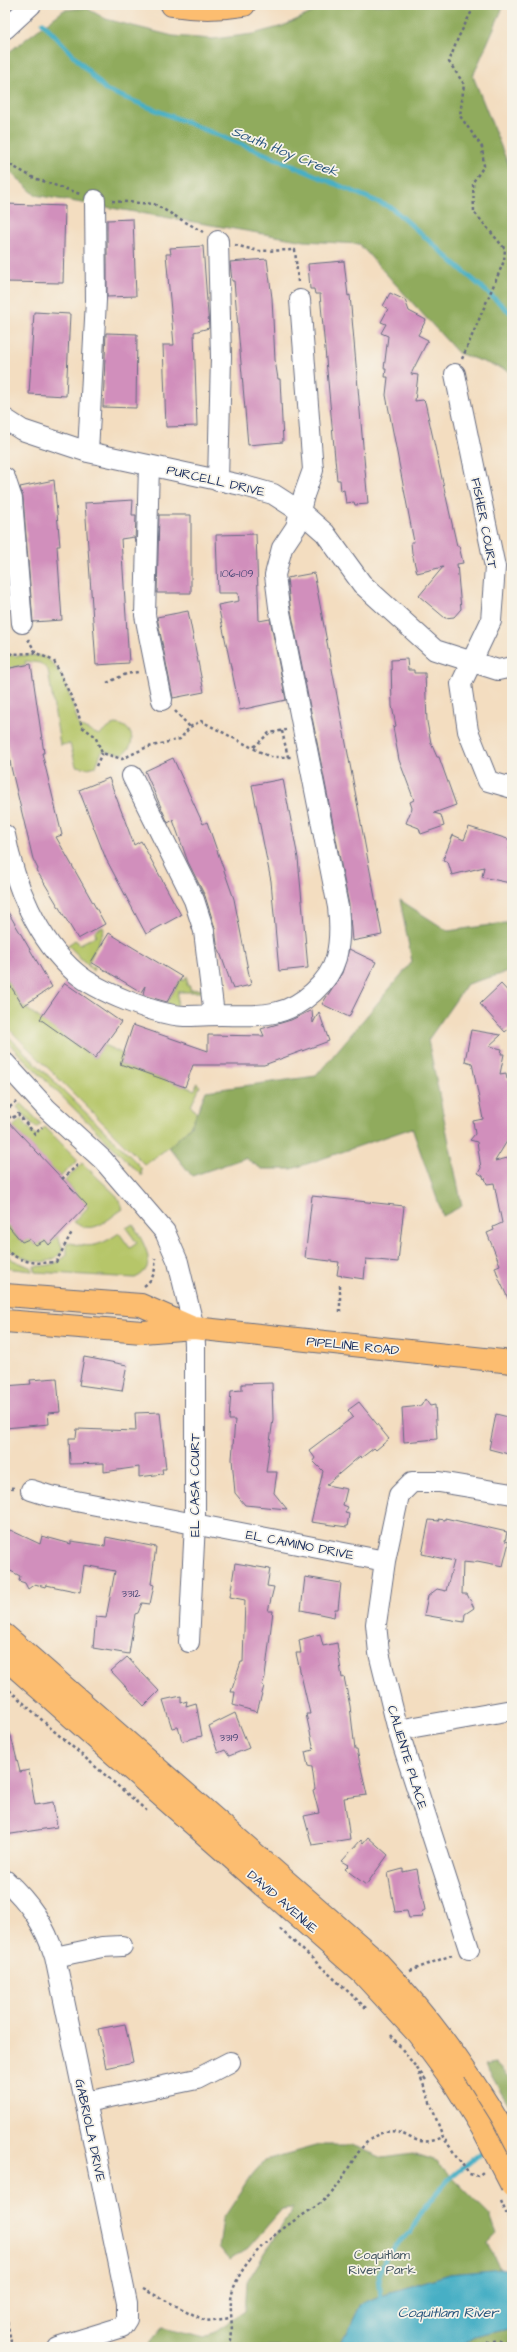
<svg xmlns="http://www.w3.org/2000/svg" width="517" height="2352" font-family="'Architects Daughter',sans-serif">
	<style>
		.green { fill: #b6c669; stroke: #687a64 }
		.forest { fill: #90ab5d; stroke: #566d5e }
		.water { fill: #46afc5; stroke: #306f92 }
		.lines { fill: none; stroke-linecap: round; stroke-linejoin: round }
		.stream { stroke: #46afc5; stroke-width: 5 }
		.building { fill: #d18fbc }
		.minor-casing { stroke: #676c80; stroke-width: 22 }
		.major-casing { stroke: #676c80; stroke-width: 24 }
		.path { stroke: #676c80; stroke-width: 2.5; stroke-dasharray: 3 3; stroke-linecap: butt }
		.minor { stroke: #fff; stroke-width: 20 }
		.major { stroke: #fcbd6f; stroke-width: 22 }
		.major-bridge-casing { stroke: #676c80; stroke-width: 24; stroke-linecap: butt }
		.path-bridge { stroke: #676c80; stroke-width: 2.5; stroke-dasharray: 3 3; stroke-linecap: butt }
		.major-bridge { stroke: #fcbd6f; stroke-width: 22 }
		.labels { text-anchor: middle; stroke-width: 3.5; stroke-linejoin: round; paint-order: stroke }
		.number-label { font-size: 11px; fill: #484776 }
		.street-label { font-size: 13px; fill: #1b2f5e; stroke: #f7f3e8 }
		.park-label { font-size: 13px; fill: #425561; stroke: #f7f3e8 }
		.water-label { font-size: 14px; font-style: italic; fill: #28557d; stroke: #f7f3e8 }
	</style>
	<rect width="100%" height="100%" fill="#f7f3e8"/>
	<filter id="ink" filterUnits="userSpaceOnUse"><feTurbulence type="fractalNoise" baseFrequency=".025" numOctaves="2"/><feDisplacementMap in="SourceGraphic" scale="8" xChannelSelector="R" yChannelSelector="G"/><feConvolveMatrix kernelMatrix="1 2 1 2 8 2 1 2 1" color-interpolation-filters="sRGB"/></filter>
	<filter id="wash" filterUnits="userSpaceOnUse"><feTurbulence type="fractalNoise" baseFrequency=".012" numOctaves="4" result="noise"/><feDisplacementMap in="SourceGraphic" scale="16" xChannelSelector="R" yChannelSelector="G"/><feGaussianBlur stdDeviation="0.9" result="paint"/><feColorMatrix in="noise" values="0 0 0 0 0 0 0 0 0 0 0 0 0 0 0 0 0 1.4 0 .05"/><feComposite in="paint" operator="in"/></filter>
	<g filter="url(#wash)">
		<rect width="100%" height="100%" fill="#f3ddc0"/>
		<!-- green -->
		<path class="green" d="M5,646L9,655C19,657 29,654 40,656C62,660 73,707 79,726L99,735L114,724C133,724 138,744 123,754L102,751L96,766L88,768L76,766L70,744L60,745L48,670L40,663L25,661L26,665L5,669Z
			M103,927L104,930L88,964L94,968L93,971L68,945L75,940L80,944L96,936L95,931Z
			M187,976V986H190V990L204,989V992H178L177,1007L166,1004L182,977L183,981Z
			M5,977L23,1006L95,1058L104,1045L123,1054L120,1064L195,1090L197,1083L200,1086L191,1106L197,1114C187,1137 164,1150 145,1165L5,1025Z
			M5,1033L135,1161L141,1168L142,1176L20,1055L5,1039Z
			M21,1103L41,1124L36,1128L17,1107Z
			M21,1119L36,1136L45,1127L78,1160L60,1177L13,1127Z
			M82,1163L117,1196L123,1209C106,1220 94,1236 74,1222L88,1207L65,1181Z
			M5,1224L22,1242L29,1239L36,1245L45,1240L49,1245L58,1236L63,1250C48,1272 22,1258 5,1247Z
			M133,1224C142,1241 161,1267 135,1278L36,1272L34,1266C48,1266 56,1265 67,1255V1242C90,1249 100,1246 119,1233L130,1248L137,1243L126,1228Z
			M5,1253L13,1260L32,1268V1271L5,1268Z"/>
		<!-- forest -->
		<path class="forest" d="M328,5H504L473,76L512,174V372L458,353L359,244L305,241L35,195L5,166V55L64,10L86,8L106,19L133,26L173,36L213,39L253,34L283,26Z
			M400,900L448,931L512,922V971L467,984L428,1040L462,1206L443,1216L412,1128L292,1169H262L245,1158L192,1176L169,1147L191,1126L206,1091L316,1076L412,962Z
			M495,2063L512,2081V2110L485,2065Z
			M319,2145H352L383,2158L413,2154L437,2162L490,2215L497,2234L488,2243L500,2270L450,2274L384,2294L361,2304L347,2333L337,2347H146L162,2328L205,2338L245,2311L247,2282L293,2208L282,2209L248,2248L230,2260L219,2247L223,2219L252,2175L265,2160Z
			M512,2328V2347H458L474,2337Z"/>
		<!-- water -->
		<path class="water" d="M512,2268V2328L474,2337L458,2347H337L347,2333L361,2304L384,2294L450,2274Z"/>
		<g class="lines">
			<!-- stream -->
			<path class="stream" d="M43,23L106,90L258,151L392,208L512,314
				M381,2301L379,2273L387,2255L411,2231L423,2210L448,2180L487,2148"/>
		</g>
		<g id="blocks">
			<!-- building -->
			<path class="building" d="M5,204L65,206L63,283L5,282Z
				M133,219L136,296L107,297V220Z
				M203,246L209,328L194,332L197,426L166,427L163,345H174L166,254H171L170,248Z
				M267,259L272,298L275,360L278,379H280L283,442L248,445L234,281H232L230,262Z
				M344,261L348,296L350,295L368,504L355,505L354,502L346,503L344,490L341,491L340,480H337L320,294H315L314,289H310L308,264Z
				M390,293L405,300L409,311L426,320L418,335L428,340L411,374L418,375L415,401L423,400L425,402L457,546H459L463,563L457,564L461,609L454,617L445,618L419,596L443,567L417,573L412,553L411,542H414L386,395L388,377H385L386,369H384L388,336L381,333L386,324L381,322L388,309L383,306Z
				M34,312L70,314L66,396L29,394Z
				M106,333L137,334L136,408L103,407Z
				M54,480L60,546H57L62,620L33,622L23,498L20,487Z
				M133,500L132,515H136L135,542L134,537L121,539L129,663L96,665L85,503Z
				M159,515H191V593H157Z
				M256,534L259,621L270,619L286,700L240,710L218,605L239,601L238,593H218L216,535Z
				M314,573L382,935L352,941L349,905L290,605L287,578Z
				M188,611L204,692L173,698L157,617Z
				M407,659L408,670H414V673H425L427,722L431,743L437,757H439L456,805L434,813L441,815L444,826L421,834L419,828L406,823L412,808L410,802L414,800L399,760L393,727L396,726L392,706L391,660Z
				M31,664L44,753H42L62,835L56,837L105,924L78,939L37,871L38,869L33,859L11,767L5,726V669Z
				M173,758L203,824L207,822L234,899L251,985L233,989L217,944L215,928L205,896L188,862L173,820L168,823L145,771Z
				M109,778L134,845L141,841L181,915L146,934L106,859L79,790Z
				M283,779L298,858L308,968L279,971L271,881L252,785Z
				M469,827L511,840L509,849L512,850L510,883L482,877L484,867L452,875L448,862L443,860L453,835L464,840Z
				M5,907L52,987L23,1006L5,977Z
				M109,933L182,977L167,1002L146,996L143,994L145,986L141,992L91,962Z
				M349,949L376,962L349,1017L322,1004L342,973Z
				M65,983L121,1022L95,1058L40,1019Z
				M501,984L512,996V1026L505,1032L480,1004Z
				M312,1010L313,1023L319,1012L329,1041L264,1065H193L185,1087L120,1064L133,1025L208,1051V1035L264,1036L261,1029L291,1020Z
				M471,1030L501,1035L489,1046L502,1049L501,1054H504L500,1074L506,1073L507,1079H512V1133L495,1161L512,1157V1307L499,1279L495,1267L500,1265L487,1233L494,1230L493,1227L502,1223L494,1183L487,1184L485,1178L484,1179L483,1176L478,1173L481,1168L477,1142L470,1140L475,1134L473,1121L483,1119L472,1063L465,1061Z
				M5,1118L87,1205L49,1245L45,1240L36,1245L29,1239L22,1242L5,1222Z
				M312,1196L404,1206L398,1262L366,1259L364,1279L337,1275L339,1262L305,1258Z
				M84,1357L127,1365L122,1391L79,1385Z
				M57,1378L60,1412L48,1413L49,1424L5,1428V1386L31,1384L30,1380Z
				M272,1383L273,1419L266,1472H277L274,1493L287,1509L245,1505L235,1493L232,1459L235,1420H229L231,1391L242,1390V1384Z
				M425,1399L430,1406L435,1405L437,1439L404,1442L402,1408L421,1406Z
				M359,1402L389,1439L376,1450L374,1448L361,1458L360,1456L326,1485L347,1489L343,1505L348,1507L345,1513L349,1514L347,1527L311,1522L323,1471L313,1461L315,1458L309,1450L353,1417L348,1410Z
				M160,1412L166,1469H162L163,1474L139,1477V1467L104,1472V1463L70,1464L69,1438H76L77,1429L136,1431L135,1413Z
				M496,1414L512,1418V1455L489,1449Z
				M445,1518L507,1532L505,1541L509,1542L503,1566L477,1561L473,1563L463,1562L462,1594H467L474,1608L465,1614L464,1622L424,1615L428,1596L437,1589L446,1591L454,1561L422,1554L429,1520L439,1521L438,1519L445,1520Z
				M10,1530L40,1544L42,1536L71,1544V1541L105,1546L106,1537L156,1547L151,1584L154,1585L150,1604L142,1603L138,1613L135,1614L129,1654L93,1648L96,1617L106,1618L115,1571L84,1565L80,1592L46,1585L45,1587L35,1584L28,1589L25,1583L19,1581L20,1576L5,1568V1538Z
				M235,1563L270,1569L267,1586L274,1587L268,1611H273L265,1677L262,1685L264,1686L257,1712L233,1705L235,1692H231L241,1662H243L245,1600L230,1597Z
				M305,1577L341,1583L338,1609H335L334,1617L301,1610Z
				M320,1634L323,1646L337,1643L342,1678L344,1677L350,1706L355,1750H357L367,1795L344,1798L350,1839L312,1845L304,1816L319,1813L313,1790L315,1789L312,1767L308,1766L305,1752L314,1750L306,1714H310L296,1653H301L299,1640Z
				M127,1657L159,1691L144,1706L111,1671Z
				M181,1696V1703L187,1701L186,1706L196,1703L202,1736L182,1741L178,1727L172,1728L163,1700Z
				M235,1713L249,1748L229,1756L225,1750L218,1753L209,1726Z
				M5,1732H10L20,1772L29,1770L35,1805L53,1802L57,1827L5,1835Z
				M368,1837L388,1855L366,1885L345,1869L349,1865L342,1861L361,1840L363,1843Z
				M403,1869V1872L417,1869L425,1910L421,1912L423,1917L409,1918L407,1911L395,1912L388,1873Z
				M125,2024L133,2062L106,2068L98,2029Z"/>
		</g>
	</g>
	<g filter="url(#ink)">
		<use href="#blocks" fill-opacity="0" stroke="#676c80" stroke-width="1"/>
		<g class="lines">
			<!-- minor casing -->
			<g class="minor-casing">
				<path id="minor" d="M5,29L31,5
					M218,241L221,357L218,481
					M455,374L495,567L491,621L461,684L468,731L488,781L512,788
					M5,419L22,430L88,452L241,485L273,494L301,512L325,533L362,584L435,650L498,670L512,667
					M88,452L96,300L95,200
					M149,465L145,615L162,700
					M5,478L12,499L22,623
					M132,776L194,900L204,931L214,1015
					M5,835C14,883 37,940 76,973C97,991 156,1015 184,1016C196,1016 209,1015 221,1015C239,1015 260,1017 278,1012C302,1006 329,983 336,958C340,942 340,924 338,907L279,607L275,575L282,548L296,527L304,495L313,470L300,300
					M5,1063L47,1109L103,1160L165,1232L178,1262L194,1328L195,1345V1523L189,1642
					M31,1490L50,1496L385,1561
					M398,1730L512,1710
					M5,1880C30,1903 45,1925 55,1957L127,2303V2319L122,2327L57,2347
					M469,1949L398,1730L379,1653L376,1624L385,1561L399,1495L412,1482H439L512,1494
					M55,1957L102,1947L122,1946
					M86,2102L197,2079L230,2062"/>
			</g>
			<!-- major casing -->
			<g class="major-casing">
				<path id="major" d="M172,5C196,9 220,9 244,5
					M5,1295L141,1305L191,1327
					M5,1321L142,1332L194,1328L512,1362
					M5,1635L375,1959C429,2016 474,2077 512,2146
					M5,1658L362,1973L418,2034L454,2083"/>
			</g>
			<!-- path -->
			<path class="path" d="M5,162L34,178L80,194
				M112,201L154,204L203,232
				M235,245L258,251L295,250L298,282
				M462,359L504,261L505,249L474,212L473,182L484,166L482,147L460,116L464,84L449,62L458,38L475,5
				M28,639L36,653L54,661L77,709L82,727L95,736L102,753L122,759L145,748L180,739L190,727L201,721L270,757H292
				M5,642L11,654L36,653
				M107,683L126,674L138,672
				M175,711L190,727
				M282,731L288,757
				M254,747L269,733L286,730
				M96,766L102,753
				M5,1111L11,1119L18,1114L35,1134L42,1127
				M5,1111L16,1102
				M62,1179L80,1163
				M5,1249C20,1263 36,1264 56,1262L72,1232
				M340,1285V1312
				M144,1286C154,1279 156,1270 155,1258
				M5,1487L14,1488
				M5,1686L54,1731L147,1811
				M280,1929L366,2008
				M410,1971L452,1955
				M391,2035L426,2080
				M419,2073L443,2137L469,2174L478,2176L483,2172
				M143,2289L206,2321L231,2318
				M5,2310L12,2347
				M229,2347C236,2329 227,2308 233,2290C243,2260 270,2237 295,2220C309,2211 326,2201 336,2188C350,2169 360,2138 385,2132C407,2127 413,2151 443,2137
				M476,2347L492,2341L512,2340"/>
			<!-- minor -->
			<use href="#minor" class="minor"/>
			<!-- major -->
			<use href="#major" class="major"/>
			<!-- major-bridge casing -->
			<g class="major-bridge-casing">
				<path id="major-bridge" d="M454,2083L482,2128L512,2186"/>
			</g>
			<!-- path-bridge -->
			<path class="path-bridge" d="M501,2201L512,2227"/>
			<!-- major-bridge -->
			<use href="#major-bridge" class="major-bridge"/>
		</g>
	</g>
	<g class="labels">
		<!-- number labels -->
		<g class="number-label">
			<text x="237" y="577">106-109</text>
			<text x="131" y="1597">3312</text>
			<text x="229" y="1741">3319</text>
		</g>
		<!-- street labels -->
		<g class="street-label">
			<text transform="translate(216 480) rotate(13)" y="5">PURCELL DRIVE</text>
			<text transform="translate(485 523) rotate(79)" y="5">FISHER COURT</text>
			<text transform="translate(353 1345) rotate(6)" y="5">PIPELINE ROAD</text>
			<text transform="translate(194 1485) rotate(-90)" y="5">EL CASA COURT</text>
			<text transform="translate(300 1544) rotate(11)" y="5">EL CAMINO DRIVE</text>
			<text transform="translate(408 1757) rotate(73)" y="5">CALIENTE PLACE</text>
			<text transform="translate(283 1901) rotate(41)" y="5">DAVID AVENUE</text>
			<text transform="translate(91 2130) rotate(78)" y="5">GABRIOLA DRIVE</text>
		</g>
		<!-- park labels -->
		<g class="park-label">
			<text x="382" y="2259">Coquitlam<tspan x="382" dy="15">River Park</tspan></text>
		</g>
		<!-- water labels -->
		<g class="water-label">
			<text transform="translate(285 151) rotate(22)" y="5">South Hoy Creek</text>
			<text x="448" y="2317">Coquitlam River</text>
		</g>
	</g>
	<!-- margin -->
	<rect width="517" height="2352" fill="none" stroke="#f7f3e8" stroke-width="20"/>
</svg>
